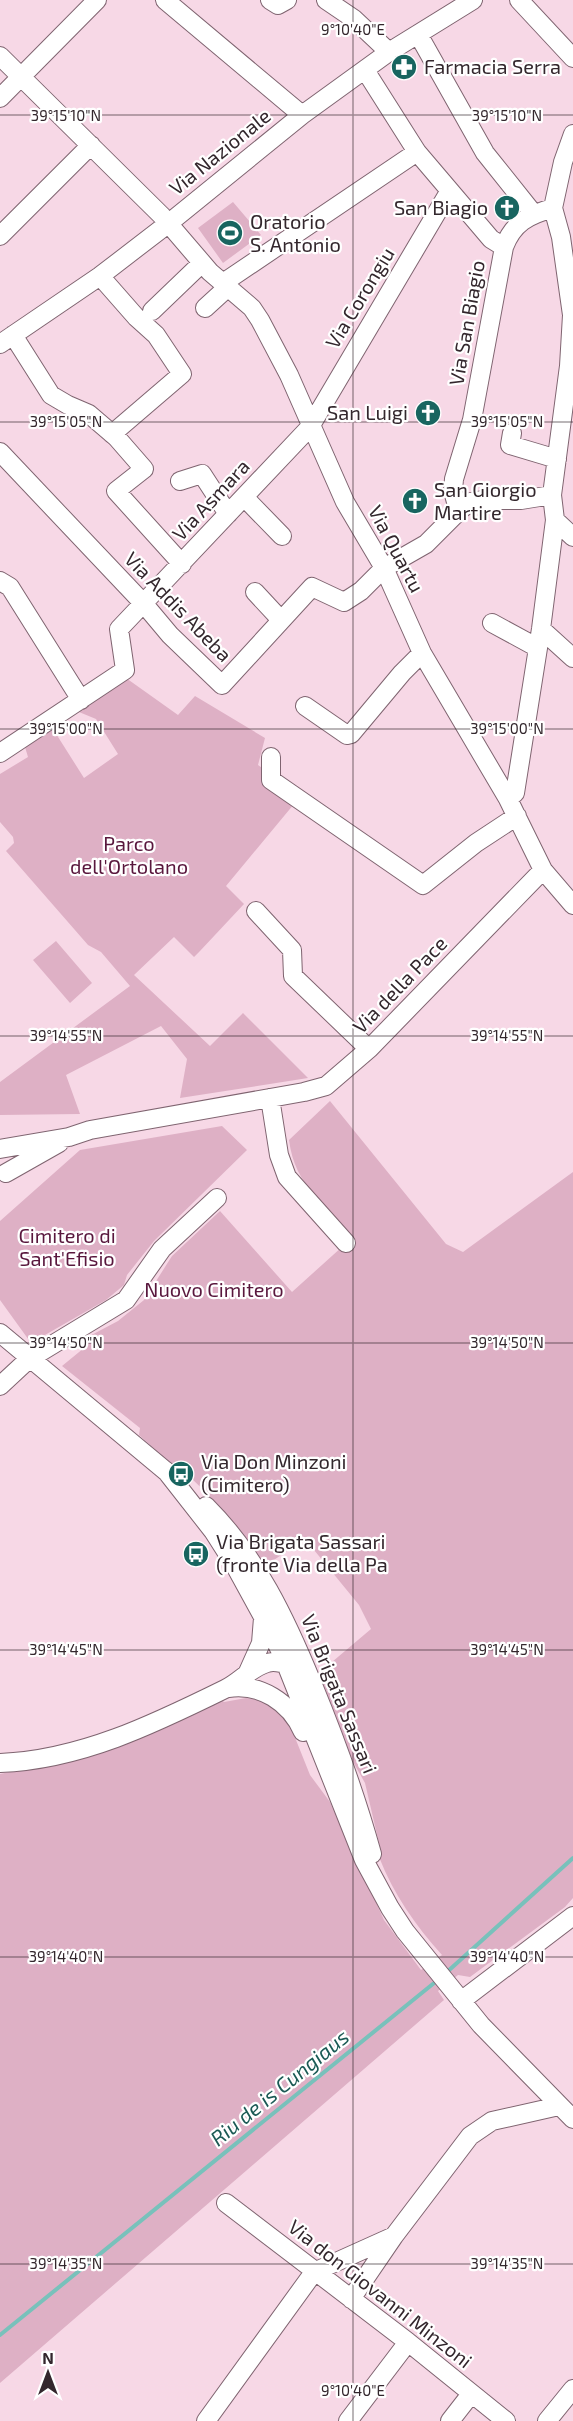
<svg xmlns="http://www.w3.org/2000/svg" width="573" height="2421" font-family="'Exo 2',sans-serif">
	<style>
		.green { fill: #deb0c5 }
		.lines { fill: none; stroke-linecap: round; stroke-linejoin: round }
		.stream { stroke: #78c1bb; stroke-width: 4 }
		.minor-casing { stroke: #7f6470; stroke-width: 20 }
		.minor { stroke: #fff; stroke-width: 18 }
		.ticks { fill: none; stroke: #33272d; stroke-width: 1.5; stroke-opacity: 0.45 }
		.labels { text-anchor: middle; stroke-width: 4.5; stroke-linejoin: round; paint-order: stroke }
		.poi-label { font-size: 20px; fill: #33272d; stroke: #fff; text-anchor: start }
		.street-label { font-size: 20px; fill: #33272d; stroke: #fff }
		.park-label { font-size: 20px; fill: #59173d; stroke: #fff }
		.water-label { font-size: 21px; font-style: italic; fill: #1b5a55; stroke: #fff }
		.ticks-label { font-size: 15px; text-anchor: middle; fill: #33272d; stroke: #fff; stroke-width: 4.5; stroke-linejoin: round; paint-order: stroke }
	</style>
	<rect width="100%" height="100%" fill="#f7d8e6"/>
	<!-- green -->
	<path class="green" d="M233,202L261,235L223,263L198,228Z
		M126,678L178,715L195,696L265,738L258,765L268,772L262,784L294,804L226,886L244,904L200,951L194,957L174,937L134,975L210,1046L243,1013L308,1078L180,1098L187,1059L161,1026L66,1075L80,1114L0,1115V1082L130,986L101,952L88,945L6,851L14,843L13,837L0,822V774L28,757L25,747L53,729L84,778L118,754L96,719L79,712Z
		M56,941L92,983L70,1003L33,960Z
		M330,1101L446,1244L463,1252L573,1172V1898L565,1907L470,1977L458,1975L438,1991L444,2000L0,2383V1774L100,1753L222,1700L224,1702L246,1698L257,1699L269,1704L290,1725L310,1775L330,1802L384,1920L421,1970L442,1955C415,1925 394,1895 379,1857L382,1856L365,1783L352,1760L319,1673L371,1629L359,1605L305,1539L265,1566C243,1530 216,1502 186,1473L183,1475L139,1435L140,1428L62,1366L84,1348L82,1340L118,1321L144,1300L172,1256L220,1211L292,1292L353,1237C326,1202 295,1188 289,1140Z
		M222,1126L247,1150L154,1241L127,1275L124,1285L106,1300L31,1343L0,1300V1221L80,1150Z"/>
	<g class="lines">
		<!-- stream -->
		<path class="stream" d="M447,1972L573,1858
			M0,2335L439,1979"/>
		<!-- minor casing -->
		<g class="minor-casing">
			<path id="minor" d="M165,0L302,115
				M270,0L278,5L287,0
				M326,0L354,19L389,52
				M519,0L573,58
				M418,34L485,153L533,213
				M0,56L162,216L210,272L252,308L260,320L289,375L345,502L384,568L422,653L508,799L543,870L573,905
				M365,70L417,152L491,239L504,247
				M0,98L97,0
				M0,236L91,145
				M100,276L136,317L156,335L182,374L112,434
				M223,283L417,152
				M205,308L228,287
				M152,311L202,263
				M13,335L51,395L68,405L89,414L117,438L144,469L116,491L182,564
				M0,344L100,276L169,223L302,115L389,52L473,0
				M512,433L510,445L557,459
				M0,452L144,604L170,635L222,685L312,587L344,602L361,591L384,568L426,544L461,509L471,502L483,500H521L552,495
				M180,481L202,474L228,514
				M244,497L282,536
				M461,509L456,502L453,491L454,479L472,420L504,247C513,223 528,215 553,208
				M555,520L573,537
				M0,581L10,587L81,700
				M255,592L281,620
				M492,623L538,648
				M541,629L573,658
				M305,706L347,735L351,734L402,673L422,653
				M0,753L125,670L119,629L310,427L449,192
				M271,757V780L423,885L476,843L517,816
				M508,799L515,793L541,629L555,520L552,495L569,366L572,315L561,237L553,208L563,162L573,134
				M256,911L292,950L293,976L369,1049
				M270,1098L279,1155L287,1177L346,1243
				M0,1149L69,1137L90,1130L304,1092L326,1086L369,1049L543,870
				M6,1173L59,1143
				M0,1333L174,1478
				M0,1386L29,1359L126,1300L162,1249L217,1198
				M166,1471L213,1531L234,1564L263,1617L282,1654L364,1860L390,1908L405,1931L481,2025L573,2119
				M206,1506C257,1557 286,1619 313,1685C336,1741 356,1796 372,1854
				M248,1672L261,1643L263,1618
				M228,1688C260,1683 290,1702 303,1732
				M0,1763C80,1760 154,1724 225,1689C240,1682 250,1668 267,1663C276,1660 285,1664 294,1667
				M461,2001L573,1916
				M226,2203L408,2342L506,2421
				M351,2299L394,2236L470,2136L492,2121L559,2106
				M206,2421L314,2272L394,2236
				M348,2421L408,2342
				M450,2421L471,2394
				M547,2421L573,2389"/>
		</g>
		<!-- minor -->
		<use href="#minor" class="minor"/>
	</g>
	<!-- ticks -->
	<path class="ticks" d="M353,0V2421M0,115H573M0,422H573M0,729H573M0,1036H573M0,1343H573M0,1650H573M0,1957H573M0,2264H573"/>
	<!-- icons -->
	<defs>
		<g id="pharmacy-disc" transform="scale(1.35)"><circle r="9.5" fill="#186560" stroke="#fff"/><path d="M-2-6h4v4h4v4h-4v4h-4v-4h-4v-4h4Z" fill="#fff"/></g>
		<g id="church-disc" transform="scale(1.35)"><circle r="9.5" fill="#186560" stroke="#fff"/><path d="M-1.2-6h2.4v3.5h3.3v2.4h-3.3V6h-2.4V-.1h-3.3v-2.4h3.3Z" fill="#fff"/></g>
		<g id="stadium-disc" transform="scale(1.35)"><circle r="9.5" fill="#186560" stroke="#fff"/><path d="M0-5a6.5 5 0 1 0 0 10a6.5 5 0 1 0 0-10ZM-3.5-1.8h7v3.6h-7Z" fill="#fff"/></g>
		<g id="bus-disc" transform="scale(1.35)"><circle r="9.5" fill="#186560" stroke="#fff"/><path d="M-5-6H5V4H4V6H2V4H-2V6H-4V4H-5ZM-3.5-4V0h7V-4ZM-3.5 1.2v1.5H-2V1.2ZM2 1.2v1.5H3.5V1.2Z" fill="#fff"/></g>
	</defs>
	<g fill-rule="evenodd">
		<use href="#pharmacy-disc" x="404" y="67"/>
		<use href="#church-disc" x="507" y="208"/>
		<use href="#stadium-disc" x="230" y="233"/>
		<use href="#church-disc" x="428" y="413"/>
		<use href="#church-disc" x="415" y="501"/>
		<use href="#bus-disc" x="181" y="1474"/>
		<use href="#bus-disc" x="196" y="1554"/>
	</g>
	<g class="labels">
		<!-- poi labels -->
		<g class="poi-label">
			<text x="424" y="74">Farmacia Serra</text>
			<text x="488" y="215" text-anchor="end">San Biagio</text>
			<text x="250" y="229">Oratorio<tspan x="250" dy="23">S. Antonio</tspan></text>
			<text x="408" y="420" text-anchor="end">San Luigi</text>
			<text x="434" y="497">San Giorgio<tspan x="434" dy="23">Martire</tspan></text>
			<text x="201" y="1469">Via Don Minzoni<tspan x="201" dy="23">(Cimitero)</tspan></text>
			<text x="216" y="1549">Via Brigata Sassari<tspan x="216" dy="23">(fronte Via della Pa</tspan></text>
		</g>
		<!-- street labels -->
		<g class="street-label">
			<text transform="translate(220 152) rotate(-39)" y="7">Via Nazionale</text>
			<text transform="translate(360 298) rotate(-59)" y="7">Via Corongiu</text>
			<text transform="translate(467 323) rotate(-80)" y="7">Via San Biagio</text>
			<text transform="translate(211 500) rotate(-47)" y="7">Via Asmara</text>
			<text transform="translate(396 549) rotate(62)" y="7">Via Quartu</text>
			<text transform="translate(178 607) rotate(46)" y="7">Via Addis Abeba</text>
			<text transform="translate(400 985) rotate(-46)" y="7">Via della Pace</text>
			<text transform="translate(339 1694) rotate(68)" y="7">Via Brigata Sassari</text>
			<text transform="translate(380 2294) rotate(38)" y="7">Via don Giovanni Minzoni</text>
		</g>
		<!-- park labels -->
		<g class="park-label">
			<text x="129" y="851">Parco<tspan x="129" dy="23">dell'Ortolano</tspan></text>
			<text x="67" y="1243">Cimitero di<tspan x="67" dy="23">Sant'Efisio</tspan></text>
			<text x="214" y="1297">Nuovo Cimitero</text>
		</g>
		<!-- water labels -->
		<g class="water-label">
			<text transform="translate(280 2088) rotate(-39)" y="7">Riu de is Cungiaus</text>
		</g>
	</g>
	<g class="ticks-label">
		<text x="353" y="35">9°10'40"E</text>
		<text x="66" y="121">39°15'10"N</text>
		<text x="507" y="121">39°15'10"N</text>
		<text x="66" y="427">39°15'05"N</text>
		<text x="507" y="427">39°15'05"N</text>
		<text x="66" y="734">39°15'00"N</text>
		<text x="507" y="734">39°15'00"N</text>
		<text x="66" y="1041">39°14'55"N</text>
		<text x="507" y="1041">39°14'55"N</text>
		<text x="66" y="1348">39°14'50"N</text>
		<text x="507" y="1348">39°14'50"N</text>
		<text x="66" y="1655">39°14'45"N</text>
		<text x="507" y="1655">39°14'45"N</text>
		<text x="66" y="1962">39°14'40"N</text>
		<text x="507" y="1962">39°14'40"N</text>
		<text x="66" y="2269">39°14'35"N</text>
		<text x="507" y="2269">39°14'35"N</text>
		<text x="353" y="2396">9°10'40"E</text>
	</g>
	<!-- north arrow -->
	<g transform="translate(48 2373)" stroke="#ffffff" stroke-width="4.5" paint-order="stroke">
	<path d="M0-4.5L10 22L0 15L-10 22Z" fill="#33272d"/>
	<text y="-9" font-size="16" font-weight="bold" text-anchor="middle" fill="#33272d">N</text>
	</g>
</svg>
